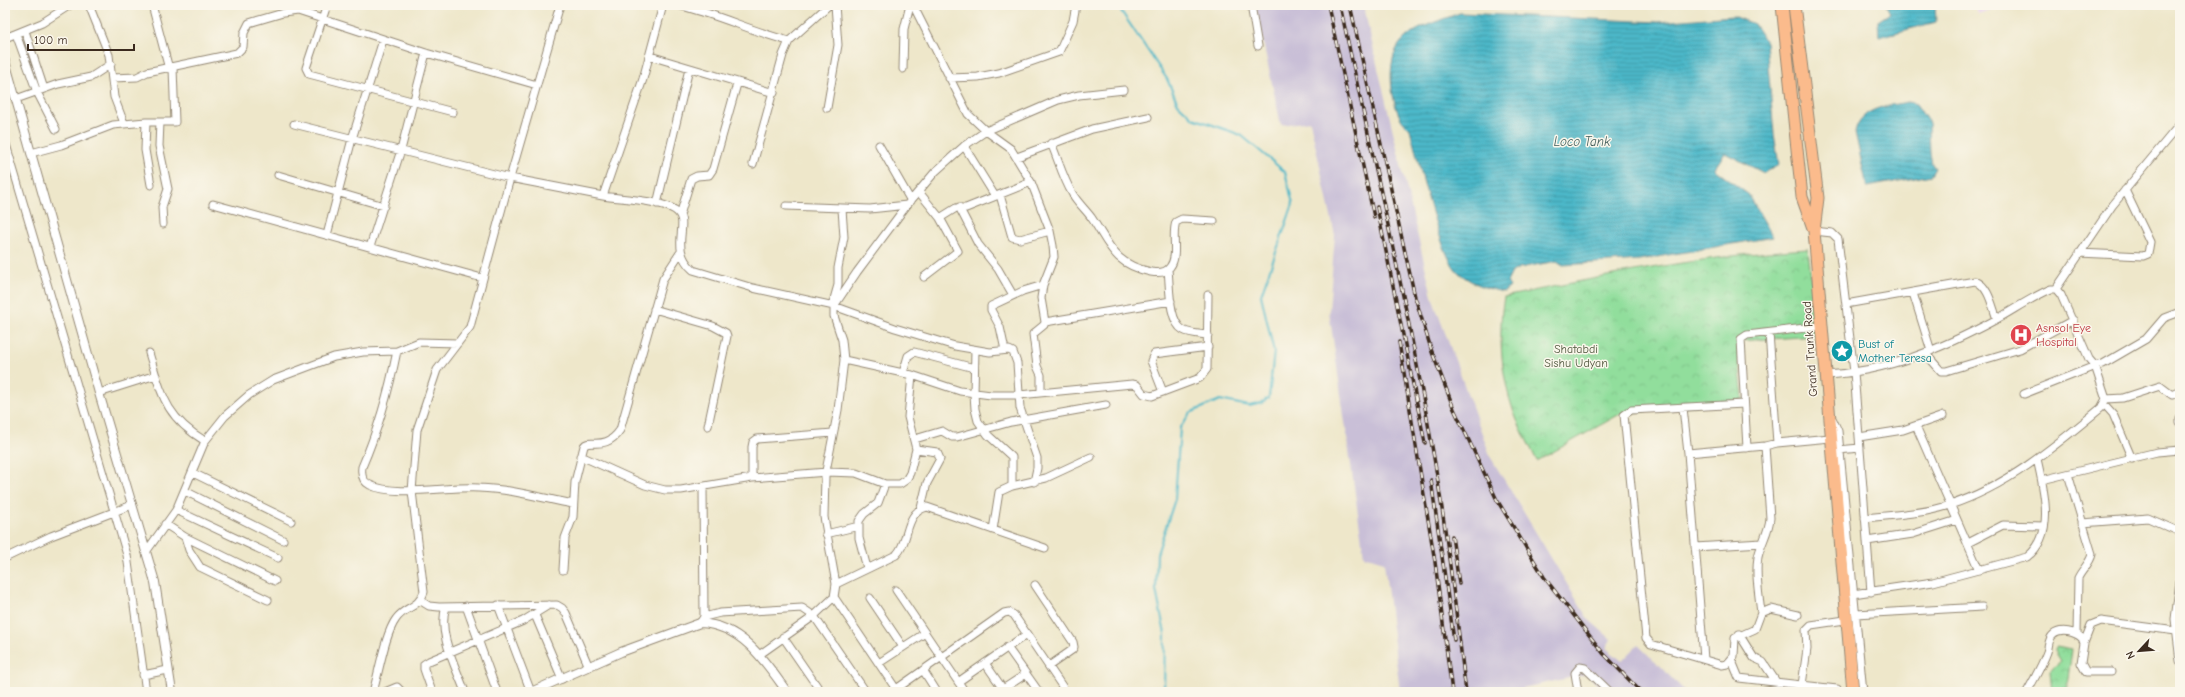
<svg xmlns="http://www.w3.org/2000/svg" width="2185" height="697" font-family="'Comic Neue',sans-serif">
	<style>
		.built { fill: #e9d1ed }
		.railway { fill: #c9bfd7 }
		.park { fill: url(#park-crowns); stroke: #66845d }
		.water { fill: url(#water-rules); stroke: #447174 }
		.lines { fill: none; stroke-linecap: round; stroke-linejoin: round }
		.stream { stroke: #4cb8c9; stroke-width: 2 }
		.minor-casing { stroke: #948874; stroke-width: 9 }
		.tertiary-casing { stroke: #948874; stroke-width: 10 }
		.primary-casing { stroke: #948874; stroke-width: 13 }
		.minor { stroke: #fff; stroke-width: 7 }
		.tertiary { stroke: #fff; stroke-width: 8 }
		.primary { stroke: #fbbb8c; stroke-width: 11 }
		.rail-casing { stroke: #3b2a1e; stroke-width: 3.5 }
		.rail { stroke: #fbf7ec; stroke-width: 2; stroke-dasharray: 6; stroke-linecap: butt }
		.labels { text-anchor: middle; stroke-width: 3; stroke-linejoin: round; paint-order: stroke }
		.health-label { font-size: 12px; fill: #be3a42; stroke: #fbf7ec; text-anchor: start }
		.culture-label { font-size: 12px; fill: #0d838f; stroke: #fbf7ec; text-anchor: start }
		.park-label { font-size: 12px; fill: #50573e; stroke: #fbf7ec }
		.street-label { font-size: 12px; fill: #3b2a1e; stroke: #fbf7ec }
		.water-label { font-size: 13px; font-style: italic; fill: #415c5a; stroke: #fbf7ec }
	</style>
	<defs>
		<pattern id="park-crowns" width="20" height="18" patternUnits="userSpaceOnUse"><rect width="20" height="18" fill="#91de9c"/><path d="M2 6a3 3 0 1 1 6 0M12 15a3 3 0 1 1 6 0" fill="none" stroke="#7ebf86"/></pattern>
		<pattern id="water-rules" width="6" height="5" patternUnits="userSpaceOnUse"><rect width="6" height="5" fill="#4cb8c9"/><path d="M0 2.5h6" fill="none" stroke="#4096a3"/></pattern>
	</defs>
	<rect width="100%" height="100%" fill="#fbf7ec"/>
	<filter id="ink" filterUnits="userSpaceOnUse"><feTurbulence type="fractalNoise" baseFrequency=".025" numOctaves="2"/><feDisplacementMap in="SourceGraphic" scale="8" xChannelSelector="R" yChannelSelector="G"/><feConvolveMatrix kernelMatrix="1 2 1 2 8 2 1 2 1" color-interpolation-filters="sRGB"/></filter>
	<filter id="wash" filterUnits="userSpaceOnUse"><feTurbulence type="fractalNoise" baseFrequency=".012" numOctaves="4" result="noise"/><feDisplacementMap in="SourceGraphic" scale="16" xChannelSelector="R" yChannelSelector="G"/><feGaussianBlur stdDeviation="0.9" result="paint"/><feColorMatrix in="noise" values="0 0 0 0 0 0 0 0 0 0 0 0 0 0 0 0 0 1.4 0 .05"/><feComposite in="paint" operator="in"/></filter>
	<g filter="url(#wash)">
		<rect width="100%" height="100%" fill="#eee7ca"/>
		<!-- built -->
		<path class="built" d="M1975,5H2005L1978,14Z"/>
		<!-- railway -->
		<path class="railway" d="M1255,5H1363L1433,300L1491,458L1588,619L1611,639L1606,648L1622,661L1638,645L1686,692H1605L1587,674L1523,688L1524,692H1400L1384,562L1364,556L1329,311L1335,235L1310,121L1281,125Z"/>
		<!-- park -->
		<path class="park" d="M1808,249L1817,336L1737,341L1743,399L1620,414L1537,461C1531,448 1523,434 1517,420C1502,385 1497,334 1504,297C1604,276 1706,255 1808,249Z
			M2056,647L2072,650L2066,692H2052L2050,670L2061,661L2055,651Z"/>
		<!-- water -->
		<path class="water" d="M1886,5H1935L1936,22L1879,37L1878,21L1890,13Z
			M1460,13L1658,22L1733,16L1754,24L1766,42L1774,134L1779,165L1764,173L1725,153L1714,169L1749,195L1773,237L1639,260L1563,265L1557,261L1519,268L1512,272L1507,282L1510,287L1504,292C1488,289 1469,283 1457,271C1439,252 1418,159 1410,129C1407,126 1402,122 1400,117C1390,97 1385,56 1404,39C1416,27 1444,19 1460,13Z
			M1908,102L1916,104L1929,123L1930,153L1932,164L1935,168L1931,175L1867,187L1855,132C1860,107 1888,106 1908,102Z"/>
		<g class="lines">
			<!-- stream -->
			<path class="stream" d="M1117,5L1167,79L1178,104L1193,118L1241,135L1285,172L1293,204L1261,295L1274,352L1269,397L1262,403L1249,406L1220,400L1190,413L1180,428L1175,499L1157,554L1156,590L1165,634L1164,692"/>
		</g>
	</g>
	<g filter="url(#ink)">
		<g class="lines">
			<!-- minor casing -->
			<g class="minor-casing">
				<path id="minor" d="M89,5L109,55L114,97L124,123
					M152,5L169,69
					M327,5L306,68L309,74L453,112
					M663,5L643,79L603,196C622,199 659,200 675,210C693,222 667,247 693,270L753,288L834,306L895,328L955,346L990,352L1009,350L1013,352L1017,363L1020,408L1037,458V468L1034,482
					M678,5C717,14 751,31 789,41
					M913,5L968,114L986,131L1011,149L1031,182L1050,231L1053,246L1054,257L1043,285L1041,298L1045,322L1044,325L1033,334L1037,366L1041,375V392
					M1251,5L1258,46
					M25,31L44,89
					M16,34L37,92L56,129
					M5,38L42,23L70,5
					M650,56L774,93
					M903,69L904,29L910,5
					M112,78L137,77L147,72L237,53L243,47L244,33L249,23L283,13L298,11L426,53L537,85
					M949,78L978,77L999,73L1059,52L1073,21L1076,5
					M16,99L58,84L91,77L111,64
					M827,108L838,45L835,5
					M146,122L145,150L151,185
					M160,122L159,146L168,189L162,207L163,224
					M294,124L510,178L603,196
					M5,141L127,555L146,692
					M1051,143C1058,159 1063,178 1072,193C1077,202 1085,209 1091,217C1110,245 1113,264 1151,272C1157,273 1166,273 1170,267C1179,256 1171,235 1176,222L1182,219L1214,221
					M879,145L911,201
					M964,146L995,196
					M31,153L61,145L113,125L146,122H175L173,68
					M1017,157L1092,129L1148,117
					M753,164L783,55L789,41L829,5
					M278,175L384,206
					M919,192L940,218L958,251L924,277
					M1000,195L1012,237L1020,239L1050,231
					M213,204L482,278
					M657,204L689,69
					M786,206L870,209L907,205
					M959,207L978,244L998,269L1013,295
					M680,215L691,179L697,176L709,175L713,169L737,84
					M940,218L956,208H966L1031,182
					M1814,231L1832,233L1838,239L1854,372L1871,592
					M327,235L352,139L383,40
					M370,247L401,150L426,53
					M2079,253L2143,256L2148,254L2150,242L2125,190
					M1168,270C1170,285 1168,321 1183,330C1190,334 1200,334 1208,335
					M2056,289L2112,206L2180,124
					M1913,293L1931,351
					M1846,304L1975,281C1989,286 1992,306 1997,319
					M832,306L838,285V268L844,237L842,209
					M654,309L713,326L726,333L727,336L708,426
					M1045,322L1171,301
					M1769,333L1777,443
					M975,350L974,394L975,409L978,421L988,435L1012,457V486
					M1005,350L1000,327L991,310V306L1023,291L1043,285
					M397,351C389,391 378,430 362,467C361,475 362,481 370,485C394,497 450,486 479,488C511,489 542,498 573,504
					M149,353C162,395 165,417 205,441
					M1926,354L1941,371H1946L2020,349L2073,320
					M844,360L912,375L960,391L991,395H1019L1132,384L1137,385L1144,394L1152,396L1200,378L1207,369L1208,295
					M903,373L908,356L914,352L974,368
					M1825,375C1887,372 1943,348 1997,319C2015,309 2032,297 2051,289H2056L2061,295L2089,359L2095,366L2103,364L2146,339L2164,318L2180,312
					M1163,392L1151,361L1154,354L1208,347
					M99,393L156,375
					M2106,399L2123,398L2160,386L2172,395L2180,391
					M1744,404L1631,410L1624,415L1646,638L1651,644L1722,665L1727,664L1734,656L1735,638L1755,629L1761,613L1771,609L1798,615
					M2104,404L2113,414L2132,459
					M1683,408L1688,453L1704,659
					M2180,419V423
					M1833,420L1838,431L1863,692
					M1916,426L1979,570
					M1859,437L1903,430L1943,416
					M915,439L942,431L952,437H957L1011,422L1106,405
					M1747,448L1741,339L1747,335L1822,326
					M916,449L937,452L940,459L927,483L921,508
					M1838,450L1860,448
					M1688,453L1765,446
					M581,456L645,485L665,490H681L752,478L827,472L856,473L885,484H900L906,480L910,473L916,449L908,417L912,375
					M193,473L291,521
					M2068,474L2092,554C2090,564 2082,569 2078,578L2077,634
					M752,478V447L753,442L757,439L833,433
					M2042,480L2157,452L2180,450
					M703,487L704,617
					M185,491L283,540
					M176,510L278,558
					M1865,518C1893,515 1923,514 1950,505C2008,486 2055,446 2101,408L2106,399L2095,366L2024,394
					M2082,523L2148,518L2180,532
					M165,524L185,537L275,581
					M993,530L999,492L1012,486L1046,478L1091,457
					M826,534L859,526
					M185,537L189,550L200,567L268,600
					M1867,541L1913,534L1957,520
					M1968,543L2003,525L2044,526
					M1695,547L1762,543
					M146,552L176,510L205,441L225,416L249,395L273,380L334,357L363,352L397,351L419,342L458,343
					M5,558L51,536L132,505
					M867,568L859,538V521L864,514L878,503L885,484
					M563,570L565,538L573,517L575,482L584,446C589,438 605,452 620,430L663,279L680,253
					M2180,581L2175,619L2180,661
					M836,584L896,555C910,542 904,512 927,507L1045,548
					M1035,585L1073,642L1074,647L1072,650L1049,666
					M896,590L965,692
					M1853,594L1933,582L2027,557C2056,535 2044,490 2037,459
					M834,597L836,584L824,517L825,476L838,410L844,360L842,340L834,316V306L857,272L907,205L935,172L964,146L986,131L1058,100L1079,95L1124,90
					M870,598L903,647
					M421,601L429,606L439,607L557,605L562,608L566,613L589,667
					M498,605L531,692
					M466,606L497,692
					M446,607C437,633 456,667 465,692
					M1761,613C1759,595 1755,574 1758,557C1761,543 1769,532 1770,518L1765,446L1777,443L1830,438
					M1856,614L1982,607
					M535,615L562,679
					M700,623L704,617L720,613L802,608L814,616L866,692
					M1739,634L1754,658L1763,662L1777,683
					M783,637L821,692
					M2084,643L2091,625L2101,621L2176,631
					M1007,647L1039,692
					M759,655L814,616L834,597L898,692
					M1732,661L1739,678L1837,689V692
					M879,663L925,633
					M985,663L1005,692
					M923,670L937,692
					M143,675L168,670
					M958,682L1027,634
					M1802,685L1807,649L1806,630L1811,625L1845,620
					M1003,689L1026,674
					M373,692C379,672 385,634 396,619C405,606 418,609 424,592L412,491L417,430L437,370L470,327L510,178L560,5
					M385,692L397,687L402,692
					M432,692L424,669V664L429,661L523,621L549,605
					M892,692L1004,613L1009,612L1014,615L1066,692
					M1578,692L1575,673L1580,667L1585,668L1610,692
					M2027,692C2034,679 2042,666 2047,652C2049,647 2048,639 2053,635C2061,628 2075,632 2082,638L2084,643L2081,663L2086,672H2111"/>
			</g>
			<!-- tertiary casing -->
			<g class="tertiary-casing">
				<path id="tertiary" d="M5,61L99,393L155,582L172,692
					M531,692L621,652L700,623C742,625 765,661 787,692"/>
			</g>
			<!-- primary casing -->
			<g class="primary-casing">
				<path id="primary" d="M1782,5L1802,197L1813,228
					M1794,5L1818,198L1814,231L1853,692"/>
			</g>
			<!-- minor -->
			<use href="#minor" class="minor"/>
			<!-- tertiary -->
			<use href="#tertiary" class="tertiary"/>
			<!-- primary -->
			<use href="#primary" class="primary"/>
			<!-- rail casing -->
			<g class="rail-casing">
				<path id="rail" d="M1328,5L1374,217
					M1340,5C1372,154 1407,302 1433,452C1447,532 1456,612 1466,692
					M1350,5L1415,297L1432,352L1454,409L1497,500L1544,577L1603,653L1641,692
					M1377,207L1425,443
					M1399,342L1435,562L1452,692
					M1431,480L1454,640
					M1452,536L1459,584"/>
			</g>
			<!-- rail -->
			<use href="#rail" class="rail"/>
		</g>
	</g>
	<!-- icons -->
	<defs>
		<g id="hospital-disc" transform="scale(1.15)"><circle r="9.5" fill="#e0444e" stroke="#fbf7ec"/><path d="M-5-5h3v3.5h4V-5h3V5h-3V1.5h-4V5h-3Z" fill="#fff"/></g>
		<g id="sight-disc" transform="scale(1.15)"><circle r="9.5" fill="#0f9aa8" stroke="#fbf7ec"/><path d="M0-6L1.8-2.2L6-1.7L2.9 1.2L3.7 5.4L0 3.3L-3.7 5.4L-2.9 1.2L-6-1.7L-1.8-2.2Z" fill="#fff"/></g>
	</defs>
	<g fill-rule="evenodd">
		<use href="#hospital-disc" x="2021" y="335"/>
		<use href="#sight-disc" x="1842" y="351"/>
	</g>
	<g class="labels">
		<!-- health labels -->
		<g class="health-label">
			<text x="2036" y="332">Asnsol Eye<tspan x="2036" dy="14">Hospital</tspan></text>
		</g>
		<!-- culture labels -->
		<g class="culture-label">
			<text x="1858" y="348">Bust of<tspan x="1858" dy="14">Mother Teresa</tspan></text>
		</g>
		<!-- park labels -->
		<g class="park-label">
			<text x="1576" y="353">Shatabdi<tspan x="1576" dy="14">Sishu Udyan</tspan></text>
		</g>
		<!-- street labels -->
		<g class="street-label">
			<text transform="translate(1810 349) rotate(-94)" y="4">Grand Trunk Road</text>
		</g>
		<!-- water labels -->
		<g class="water-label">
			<text x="1582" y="146">Loco Tank</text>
		</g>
	</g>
	<!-- margin -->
	<rect width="2185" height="697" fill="none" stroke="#fbf7ec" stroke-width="20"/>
	<!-- north arrow -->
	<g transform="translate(2139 651) rotate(244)" stroke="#fbf7ec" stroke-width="3" paint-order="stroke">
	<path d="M0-3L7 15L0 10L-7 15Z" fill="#3b2a1e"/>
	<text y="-6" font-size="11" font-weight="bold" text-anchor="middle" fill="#3b2a1e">N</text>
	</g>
	<!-- scale -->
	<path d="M28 44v6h106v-6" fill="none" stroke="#3b2a1e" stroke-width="2"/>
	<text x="34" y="44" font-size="12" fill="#3b2a1e" stroke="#fbf7ec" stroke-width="3" paint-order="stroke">100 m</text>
</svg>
